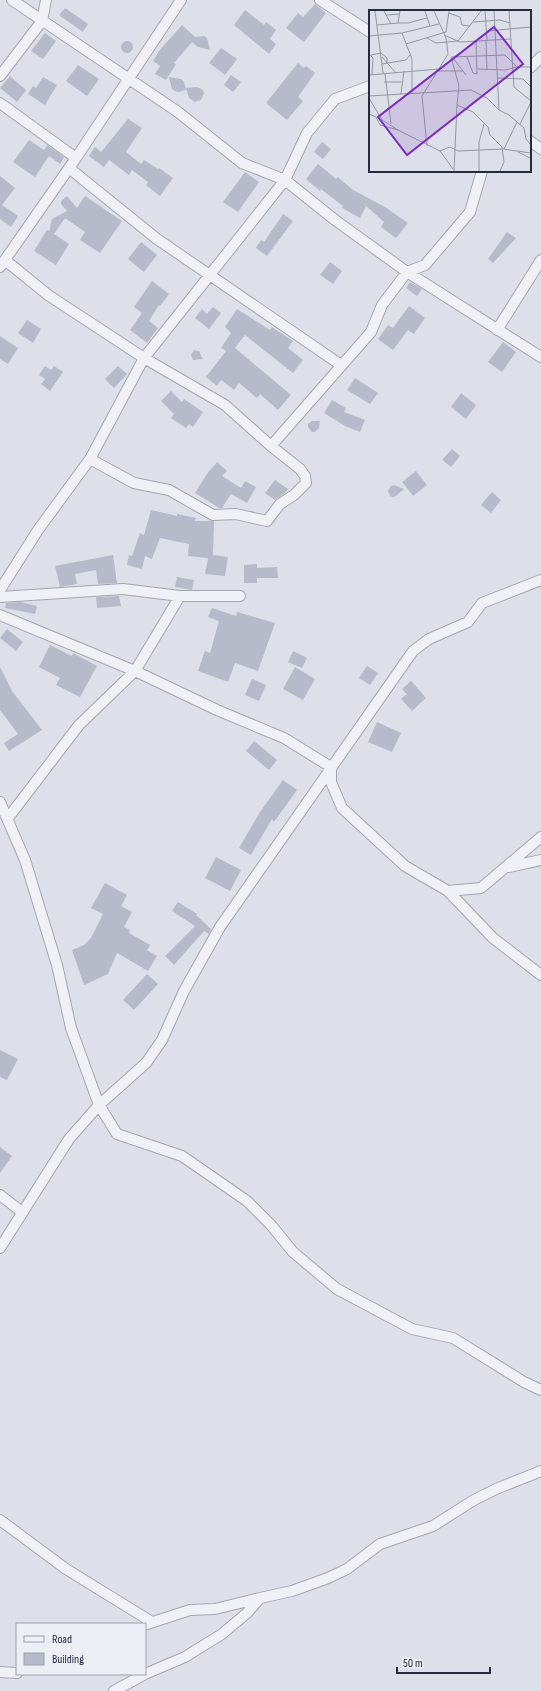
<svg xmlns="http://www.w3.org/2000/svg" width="541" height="1691" font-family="'Sofia Sans Condensed',sans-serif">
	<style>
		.building { fill: #b7bbc9 }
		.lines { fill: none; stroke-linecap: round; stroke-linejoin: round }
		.street-casing { stroke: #a2a6b2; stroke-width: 12 }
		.street { stroke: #f0f1f6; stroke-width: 10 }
		.inset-road { fill: none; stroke: #9398a5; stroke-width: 1 }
		.view { fill: #7b2cbf; fill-opacity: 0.15; stroke: #7b2cbf; stroke-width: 2 }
		.inset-edge { fill: none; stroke: #252c40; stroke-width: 2 }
	</style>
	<rect width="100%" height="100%" fill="#dde0e8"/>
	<!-- building -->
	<path class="building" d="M315,4L326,13L304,42L286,28L298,13L303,17Z
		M65,8L88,24L83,32L59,15Z
		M245,10L264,25L266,22L276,30L270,39L276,44L269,54L234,25Z
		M182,25L195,37L204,36L207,38L210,50L198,47L192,42L174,63L176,64L166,80L155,74L160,66L153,61L159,51Z
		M45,33L56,41L43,59L31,51Z
		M121 47a6 6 0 1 1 12 0a6 6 0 1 1-12 0Z
		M221,48L237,59L225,75L209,63Z
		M298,63L304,68L306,66L315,73L298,97L303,101L287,120L266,103Z
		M78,65L99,79L87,96L66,81Z
		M231,75L241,82L233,92L224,85Z
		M10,76L26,90L17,102L0,88Z
		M43,77L57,85L45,105L28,94L33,86L36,88Z
		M169,77L181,79L184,82L186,90L178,92L175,91L172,89Z
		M197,87L203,90L204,93L201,100L195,102L189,98L186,88Z
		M128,119L142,128L126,152L141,164L144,160L158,169L159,168L173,178L160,196L146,185L148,182L132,170L129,175L109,160L104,167L89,156L95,147L101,152Z
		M29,140L44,150L47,145L64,157L60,164L49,156L35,177L13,162Z
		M322,142L331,149L323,159L314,152Z
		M318,164L336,179L338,177L353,190L385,207L408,223L396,238L381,227L384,222L366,206L360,218L342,208L343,206L321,189L320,191L306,179Z
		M245,172L259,182L238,212L223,202Z
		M0,176L15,188L2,205L18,216L11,227L0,219Z
		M67,196L77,208L85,196L122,221L100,253L80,240L85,232L65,218L54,234L69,244L56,265L34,251L47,230L49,231L52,219L67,211L61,204V201Z
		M283,214L293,221L267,256L256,248L261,240L264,242Z
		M507,232L516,238L493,263L488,259Z
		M141,242L157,255L144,272L128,259Z
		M330,262L342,271L333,284L320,275Z
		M152,281L169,294L160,306L159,305L149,321L158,328L147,343L130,330L142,313L134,307Z
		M410,282L422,289L417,296L406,288Z
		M409,306L425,318L414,334L408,330L393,350L378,339L388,325L393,328Z
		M213,307L221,313L209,329L195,318L202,309L207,314Z
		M237,309L270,330L272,327L293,341L288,348L303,360L293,373L245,335L235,348L291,395L278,410L260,394L257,398L239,383L234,390L221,380L217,386L206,377L226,351L221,348L231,333L225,327Z
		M27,320L41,329L33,343L18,333Z
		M0,336L18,348L8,364L0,359Z
		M503,342L516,352L502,372L488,362Z
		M194,350L199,351L203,359L193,360L191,355Z
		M45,366L51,370L54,366L63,372L50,391L41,384L45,379L39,375Z
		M118,366L127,374L114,388L105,379Z
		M355,378L378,393L370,404L347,390Z
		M171,391L182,402L184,399L203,412L193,427L189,424L186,428L171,418L174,414L161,401Z
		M461,393L476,405L466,419L451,407Z
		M332,400L346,408L344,412L365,420L360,432L345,426L324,413Z
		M312,421H320L319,428L315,432H312L308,427V424Z
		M452,449L460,456L451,467L442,460Z
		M217,462L227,471L222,476L241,488L245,481L256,487L247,503L231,494L222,508H219L195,493L207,474Z
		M416,471L427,485L413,496L402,482Z
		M275,480L288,489L285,493L275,500L265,493Z
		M394,485L404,489L396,496L393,497L390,496L388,491L391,486Z
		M492,492L501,500L491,513L481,505Z
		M151,510L177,516V514L196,518L195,521H214L213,555L228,557L225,576L205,574L208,558L188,556L189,544L160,538L152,559L145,556L142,569L127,565L129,555L132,556L140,533L144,535Z
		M113,555L117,583L98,584L96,570L75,574L77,584L60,587L55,566Z
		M257,564V568L277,567L278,578H257V583H244V565Z
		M177,577L194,580L192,590L175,587Z
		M119,596L121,606L97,608L96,597Z
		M20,602L37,606L35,614L5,608L6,603Z
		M212,608L236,616L237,612L275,623L258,671L235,663L228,682L198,671L205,651L210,653L219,621L208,617Z
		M7,629L23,642L16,651L0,638Z
		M50,645L72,656L73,653L97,666L80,697L56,685L60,678L39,667Z
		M293,651L307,658L302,668L288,662Z
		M367,666L378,673L370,685L359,678Z
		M0,667L12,691L42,730L9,751L4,743L18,734L0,710Z
		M295,667L315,679L303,700L283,689Z
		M252,679L266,685L259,701L245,695Z
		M411,681L426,698L412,711L401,699L407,694L402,689Z
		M377,722L401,733L392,752L368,742Z
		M254,741L277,760L269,770L246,751Z
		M283,780L297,790L274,822L272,819L251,855L239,848L260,812Z
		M216,857L241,870L230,891L205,878Z
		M105,883L127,895L121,906L132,912L124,927L130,930L129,933L150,945L147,950L157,956L148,971L117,953L108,974L84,985L72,950L84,945L91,938L103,914L91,908Z
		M178,902L197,914L196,915L211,929L209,934L204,931L174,965L165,956L195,926L172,911Z
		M147,974L158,984L134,1010L123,1000Z
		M0,1050L18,1059L7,1080L0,1077Z
		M0,1147L12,1156L0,1173Z"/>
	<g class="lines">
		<!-- street casing -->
		<g class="street-casing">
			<path id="street" d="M12,0L178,112L242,163L285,180L335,220L407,272L541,357
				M320,0L370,32
				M530,68L541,57
				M0,76L42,21L46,0
				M0,103L76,158
				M530,141L541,149
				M69,168L157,239L341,365
				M5,260L48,295L144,358L225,405L271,446L300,469L305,476L306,483L294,495L280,504L267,521L236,514L213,515L169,490L134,483L90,459
				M0,267L76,158L181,0
				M497,330L541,260
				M271,446L371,332L382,305L407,272L425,265L470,212L482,171
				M0,590L38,530L90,459L144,358L285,180L307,133L335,99L370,86
				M0,597L123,589L180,596H240
				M0,615L135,671L217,710L284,738L331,767V782L342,808L405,866L448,891L481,888L541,837
				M0,802L25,860L57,965L71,1028L99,1105L117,1134L182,1156L247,1201L271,1225L293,1252L337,1289L412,1329L453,1338L524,1382L541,1390
				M8,818L79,725L135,671L180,596
				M509,867L541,860
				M448,891L493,938L541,975
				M0,1195L22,1212
				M0,1248L69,1139L99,1105L146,1063L162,1040L184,991L220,927L413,651L429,639L468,622L482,603L541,580
				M0,1520L66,1569L152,1622
				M147,1624L190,1610L215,1609L260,1598
				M0,1672L17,1673
				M145,1674L185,1657L222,1634L247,1613L260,1598L292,1591L328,1578L347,1569L380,1544L433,1526L474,1500L496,1489L541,1471
				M114,1691L145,1674"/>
		</g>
		<!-- street -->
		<use href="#street" class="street"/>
	</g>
	<!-- overview -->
	<g transform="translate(369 10)">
		<rect width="162" height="162" fill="#dde0e8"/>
		<path class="inset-road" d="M6,1L14,63M15,1L22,14M56,1L61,16M116,1L118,30M125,1L130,100L140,105L155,118L157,129L162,135M140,1L145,77L162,91M80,3L91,7L93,15L101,16M17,5L31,4M104,12L131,10L141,13M29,13H39L58,8M8,15L29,13L31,1M118,21L162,17M33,23L43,49V83M75,25L91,32L142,29M0,26L33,23L70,14M58,28L67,33L89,31L112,1M117,31L118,60M37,34L77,22L80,1M0,44L4,48L3,65M2,45L12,43L18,48V53M13,47L27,63M82,47L90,76L88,95L104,102L119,117L121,125L133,137L135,152L131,161M82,47L136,45L148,57M98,47L104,63L108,64L107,31M84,48L97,65M13,54L37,50L41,45M109,59L136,60L148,57H162M69,61H94M16,63L22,114M0,65L70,59M129,68L154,69L162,77M15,72H32M32,84L35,61M0,86L102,80L118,88L130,100M0,88L13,110L29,120M0,104L7,107L11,115L29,120L71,141L81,137L89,141L134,139L162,143M151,114L162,92M58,136L53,86L79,44L77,28L65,1M135,139L148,112M71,141L84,159M149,142L161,148M85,161L88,95M110,161V132L115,114"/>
		<path class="view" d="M125,17L154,54L38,145L9,107Z"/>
		<rect width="162" height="162" class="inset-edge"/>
	</g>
	<!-- legend -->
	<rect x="16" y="1623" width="130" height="52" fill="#eceff6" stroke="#9ca1ad"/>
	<rect x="24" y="1636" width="20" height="6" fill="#f0f1f6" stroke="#9ca1ad"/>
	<text x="52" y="1643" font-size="12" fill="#252c40">Road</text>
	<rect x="24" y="1653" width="20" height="12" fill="#b7bbc9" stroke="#9ca1ad"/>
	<text x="52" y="1663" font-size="12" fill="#252c40">Building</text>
	<!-- scale -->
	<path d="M397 1667v6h93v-6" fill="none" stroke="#252c40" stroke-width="2"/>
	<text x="403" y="1667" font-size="12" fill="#252c40" stroke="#eceff6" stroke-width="3" paint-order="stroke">50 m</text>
</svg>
